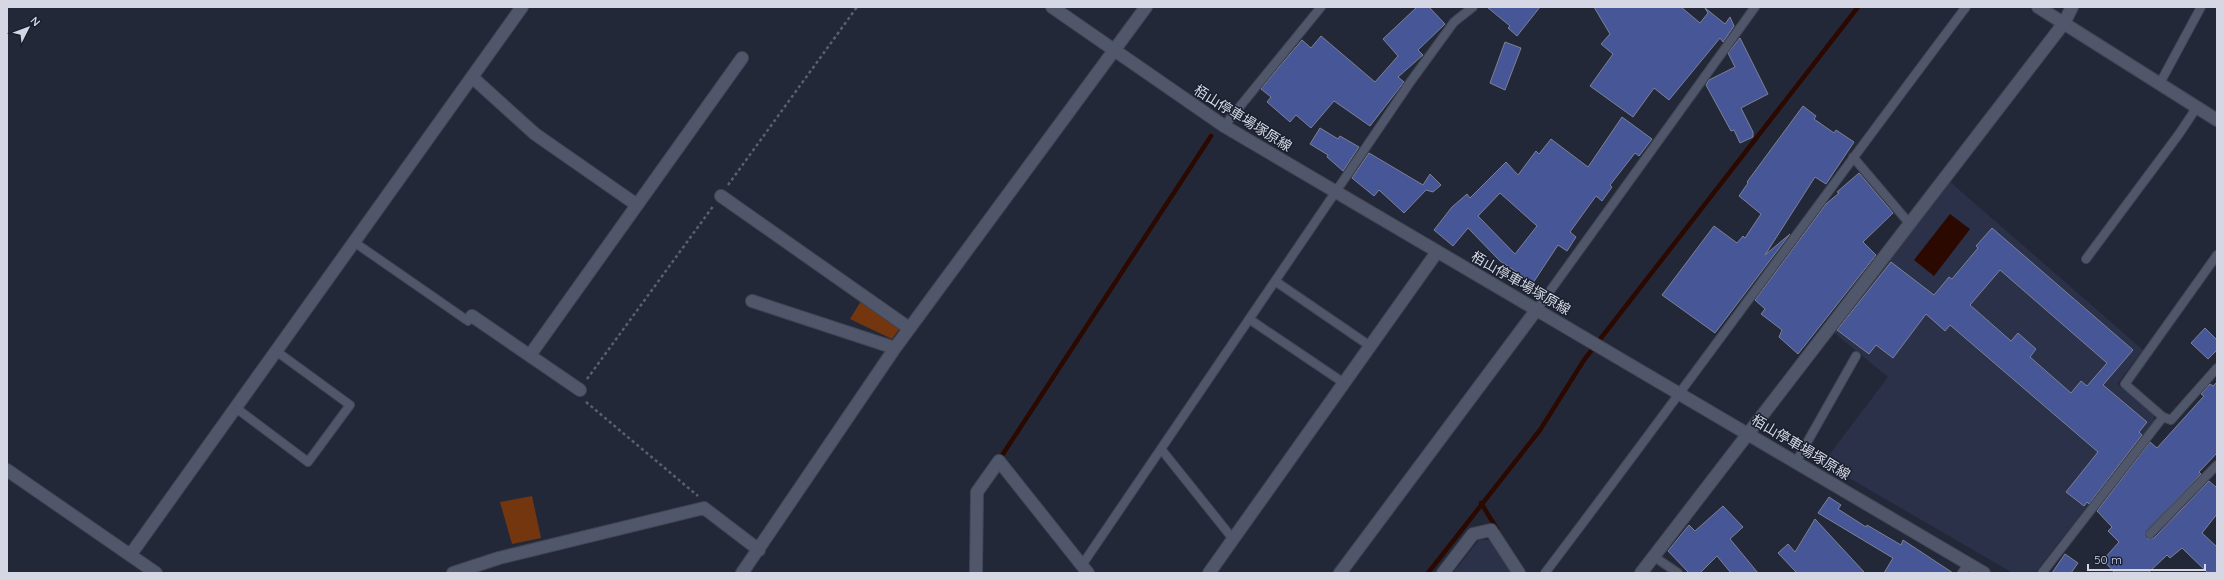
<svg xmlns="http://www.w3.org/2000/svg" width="2224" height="580" font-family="Quicksand,'Noto Sans JP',sans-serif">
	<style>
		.built { fill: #2a3148 }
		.green { fill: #74360f }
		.water { fill: #2b0900 }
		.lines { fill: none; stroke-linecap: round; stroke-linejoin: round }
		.stream { stroke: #2b0900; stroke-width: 4.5 }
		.building { fill: #465696; stroke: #7b8296; fill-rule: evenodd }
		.lane-casing { stroke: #414553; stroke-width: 10 }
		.street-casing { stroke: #414553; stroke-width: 14 }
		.secondary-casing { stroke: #414553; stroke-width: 14 }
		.path { stroke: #5b5f6f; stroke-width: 2.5; stroke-dasharray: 3 3; stroke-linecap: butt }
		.lane { stroke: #51576b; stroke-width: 8 }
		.street { stroke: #51576b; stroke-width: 12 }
		.secondary { stroke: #51576b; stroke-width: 12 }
		.labels { text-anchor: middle; stroke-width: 3; stroke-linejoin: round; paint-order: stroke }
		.street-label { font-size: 14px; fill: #d5d8e4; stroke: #1a1f2f }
	</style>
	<rect width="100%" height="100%" fill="#232839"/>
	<!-- built -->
	<path class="built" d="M1948,180L2143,350L2117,384L2154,415V421L2035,573H2013L1823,463L1888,377L1832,331Z
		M1479,540H1492L1514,573H1453Z"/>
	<!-- green -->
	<path class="green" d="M861,301L900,328L892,339L850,319Z
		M532,496L541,538L512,544L500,502Z"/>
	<!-- water -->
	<path class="water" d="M1950,214L1970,229L1934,276L1914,260Z"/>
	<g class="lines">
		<!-- stream -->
		<path class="stream" d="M1004,461L1001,457L1211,136
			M1481,503L1497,529
			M1428,573L1540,430L1584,360L1858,7"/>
	</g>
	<!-- building -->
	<path class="building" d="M1417,7H1429L1445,24L1418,50L1423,55L1398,77L1404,82L1370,126L1334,101L1311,128L1296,115L1290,122L1267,102L1271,97L1261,89L1279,67L1302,40L1311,48L1321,36L1375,82L1398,56L1383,39Z
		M1487,7H1540L1517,36L1508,28L1510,26Z
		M1594,7H1681L1700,23L1708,13L1705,8L1725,24L1730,17L1734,26L1723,42L1720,38L1669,100L1654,88L1633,117L1590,86L1613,54L1601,44L1610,34Z
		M1740,38L1768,94L1741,108L1753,132V137L1740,143L1734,130L1731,131L1706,85L1709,80L1735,67L1728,53Z
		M1505,42L1521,48L1505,90L1490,83Z
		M1803,106L1816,116L1814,119L1834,133L1836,130L1854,142L1826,184L1815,177L1765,255L1790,234L1715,333L1662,295L1714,226L1737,243L1743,236L1745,238L1761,214L1739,196L1748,183L1747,182Z
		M1622,117L1652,139L1639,156L1635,153L1610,185L1612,187L1602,201L1596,196L1570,232L1576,237L1567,251L1558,245L1533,283L1500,261L1468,228L1453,246L1434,230L1452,207L1467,194L1470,198L1506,162L1518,175L1536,151L1539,154L1551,139L1588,167ZM1500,193L1537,226L1515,254L1478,216Z
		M1320,128L1338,139L1340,136L1359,147L1343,171L1327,157L1328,155L1310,144Z
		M1369,153L1423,185L1430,174L1441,185L1433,192L1426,190L1404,213L1379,190L1374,196L1352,178Z
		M1859,173L1893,213L1863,242L1876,255L1798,354L1779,337L1782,330L1761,314L1765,309L1755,300L1826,204L1839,193L1837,192Z
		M1992,228L2133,350L2103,385L2147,422L2139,432L2142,435L2089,504L2087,502L2084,506L2066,492L2098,452L1950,325L1945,331L1926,314L1893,358L1876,345L1869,354L1837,330L1891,262L1934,295L1949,277L1952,279L1978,248L1976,246ZM2000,270L2107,363L2087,386L2081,381L2071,393L2030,357L2036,349L2018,333L2011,341L1970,305Z
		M2205,328L2217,340V350L2208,359L2191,343Z
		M2217,382V453L2199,472L2201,474L2145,533L2148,539L2154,538L2209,481L2217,488V514L2202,533L2217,547V573H2208L2182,548L2170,558L2167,555L2148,573H2115L2103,560L2119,542L2108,531L2112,527L2097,511L2150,442L2157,448L2204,396L2201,394L2210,384L2213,386Z
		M1829,497L1841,505L1838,509L1866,527L1867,525L1901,545L1903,540L1953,573H1884L1893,558L1818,513Z
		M1723,506L1743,527L1730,539L1758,573H1731L1717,556L1700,573H1689L1668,551L1689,525L1695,531Z
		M1815,519L1865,573H1797L1778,553L1788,544L1795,552Z
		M2065,554L2078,563L2071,573H2052Z"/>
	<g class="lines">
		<!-- lane casing -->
		<g class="lane-casing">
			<path id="lane" d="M2160,83L2201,7
				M1224,126L1321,7
				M1853,157L1909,223
				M354,242L468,321L472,316
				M2086,259L2179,134L2197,107
				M1275,281L1370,346
				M1537,309L1755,7
				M1249,319L1344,383
				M236,408L308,462L350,405L276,351
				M2163,417L2171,420L2217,368
				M1161,449L1233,539
				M1796,462L1856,356
				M2150,534L2217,465
				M1653,556L1678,573
				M1082,565L1411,81L1454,22L1473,7
				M1545,573C1687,386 1824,195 1966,7
				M1962,573L1968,564
				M2042,573L2163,417L2125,384L2217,255"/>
		</g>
		<!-- street casing -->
		<g class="street-casing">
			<path id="street" d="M2038,7L2217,120
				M472,77L535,134L637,205
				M721,196L909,328
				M752,301L895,348
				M472,316L580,390
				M530,355L742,58
				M7,470L156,573
				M131,554L522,7
				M453,573L499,558L704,508L759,550
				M742,573L895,348L1146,7
				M976,573L977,492L999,461L1088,573
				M1209,573L1437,252
				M1340,573L1537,309
				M1443,573L1473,534L1491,530L1519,573
				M1641,573L2064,23L2072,7"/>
		</g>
		<!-- secondary casing -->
		<g class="secondary-casing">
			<path id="secondary" d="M1052,7L1224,126L1984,573"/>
		</g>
		<!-- path -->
		<path class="path" d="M728,185L857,7
			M587,379L714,205
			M586,402L698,496"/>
		<!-- lane -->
		<use href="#lane" class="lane"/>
		<!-- street -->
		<use href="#street" class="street"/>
		<!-- secondary -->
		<use href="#secondary" class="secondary"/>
	</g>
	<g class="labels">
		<!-- street labels -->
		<g class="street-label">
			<text transform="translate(1243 118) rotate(32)" y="5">栢山停車場塚原線</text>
			<text transform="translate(1521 283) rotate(30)" y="5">栢山停車場塚原線</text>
			<text transform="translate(1801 447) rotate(31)" y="5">栢山停車場塚原線</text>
		</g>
	</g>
	<!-- border -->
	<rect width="2224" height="580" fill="none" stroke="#d5d8e4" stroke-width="16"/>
	<!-- north arrow -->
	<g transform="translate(28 28) rotate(48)" stroke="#1a1f2f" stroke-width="3" paint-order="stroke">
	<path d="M0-3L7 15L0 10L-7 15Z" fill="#d5d8e4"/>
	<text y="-6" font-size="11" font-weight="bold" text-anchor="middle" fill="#d5d8e4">N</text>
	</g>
	<!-- scale -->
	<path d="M2088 564v6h117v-6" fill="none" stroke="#d5d8e4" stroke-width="2"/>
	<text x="2094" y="564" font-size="12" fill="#d5d8e4" stroke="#1a1f2f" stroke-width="3" paint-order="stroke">50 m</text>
</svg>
